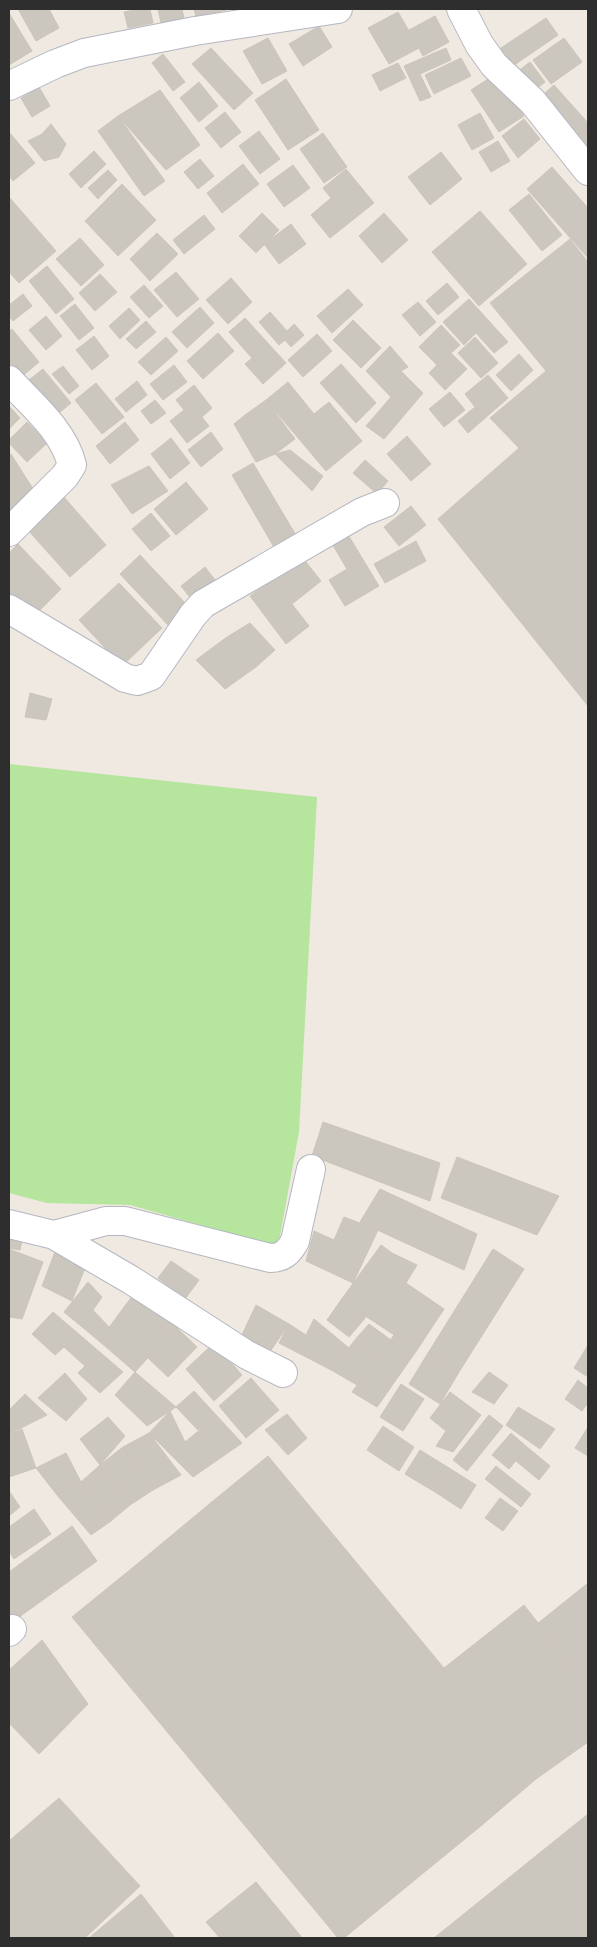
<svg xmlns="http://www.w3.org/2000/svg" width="597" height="1947" font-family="Manrope,sans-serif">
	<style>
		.green { fill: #b6e59e }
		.building { fill: #cbc7bf; stroke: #cbc5ba }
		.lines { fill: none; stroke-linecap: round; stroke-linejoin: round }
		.minor-casing { stroke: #b4b7c1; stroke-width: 30 }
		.minor { stroke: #fff; stroke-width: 28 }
	</style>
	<rect width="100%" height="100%" fill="#efe9e1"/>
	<!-- green -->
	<path class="green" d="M9,764L317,797L299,1132L278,1247L130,1205L47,1203L9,1193Z"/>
	<!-- building -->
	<path class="building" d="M18,9H49L59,28L36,41Z
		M139,9H150L153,23L128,28L124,12Z
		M158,9H182L184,18L161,23Z
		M194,9H226V10L196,17Z
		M398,12L419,48L389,64L368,28Z
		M9,13L32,51L9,65Z
		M435,16L449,42L423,56L409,30Z
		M546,18L558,35L510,68L498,50Z
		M319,26L332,47L303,66L289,44Z
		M268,38L287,71L262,84L243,51Z
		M564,38L582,62L551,84L533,60Z
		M211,48L253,93L234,110L192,64Z
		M446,48L451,60L420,74L431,97L420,101L404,66Z
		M163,54L185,82L173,91L152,63Z
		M461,58L471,76L434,94L425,75Z
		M530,62L545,82L528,95L513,75Z
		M398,63L406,78L380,91L372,75Z
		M496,74L524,116L499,132L471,90Z
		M286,79L319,130L288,150L255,100Z
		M199,82L218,106L199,122L180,98Z
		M554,85L588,123V161L536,101Z
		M39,87L50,106L32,117L21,98Z
		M160,90L200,145L166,170L118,116Z
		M225,112L241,132L221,148L205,128Z
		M480,113L494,138L472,150L458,125Z
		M118,116L165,181L144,196L98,131Z
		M524,119L540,139L518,158L502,136Z
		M51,124L66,144L59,157L44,161L28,141L42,134Z
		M259,131L280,159L260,174L239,146Z
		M9,132L35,163L13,181L9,176Z
		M323,133L347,167L324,183L300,149Z
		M498,141L510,161L491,172L479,152Z
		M94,151L106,164L81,188L69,174Z
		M441,152L462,179L430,205L408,177Z
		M200,159L214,176L198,189L184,172Z
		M243,164L259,184L222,213L207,193Z
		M293,165L310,188L284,207L267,184Z
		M552,167L588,208V258L527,189Z
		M346,169L374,203L330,238L311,215L331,198L323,188Z
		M108,170L117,180L98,199L88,188Z
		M122,184L156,220L118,256L85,221Z
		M529,194L562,235L542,251L509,210Z
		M9,197L56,251L19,283L9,272Z
		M480,211L527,264L479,306L432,252Z
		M262,213L279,230L256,253L239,236Z
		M384,213L408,240L382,263L359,236Z
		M204,215L215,229L184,254L173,240Z
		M291,224L306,244L279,264L264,244Z
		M157,233L178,254L150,281L130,259Z
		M80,238L104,265L81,286L56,259Z
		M570,239L588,262V706L438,519L519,448L490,418L546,371L490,303Z
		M47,266L74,299L56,314L29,281Z
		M176,272L199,299L177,317L154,290Z
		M100,274L117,292L95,311L79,293Z
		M231,278L252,302L228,324L206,300Z
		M447,283L459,297L438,315L426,301Z
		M144,285L163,306L149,318L130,297Z
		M348,289L363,305L332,333L317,316Z
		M23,294L32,306L13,321L9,316V305Z
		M469,299L508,342L494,353L476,333L464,345L443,322Z
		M418,302L436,322L420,336L402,315Z
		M75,304L94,328L79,340L60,316Z
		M200,307L214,323L187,348L172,332Z
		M129,308L140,320L120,339L109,326Z
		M270,312L287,331L294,324L304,335L291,347L285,340L279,345L259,322Z
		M46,316L62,336L46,350L29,330Z
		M245,318L286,363L263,384L245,364L252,358L229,332Z
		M353,320L381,348L361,368L333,340Z
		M146,321L156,332L136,349L126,339Z
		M441,325L460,345L451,353L467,369L445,390L429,373L437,365L419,347Z
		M12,329L39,362L20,378L9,365V332Z
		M218,333L234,351L203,379L187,361Z
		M317,334L332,351L303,377L288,360Z
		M94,336L109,356L92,370L76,350Z
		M166,337L178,351L151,375L138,362Z
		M475,337L498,363L481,378L458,353Z
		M390,346L408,367L401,371L423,393L384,439L366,426L391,397L366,371Z
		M519,354L533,370L511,391L496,375Z
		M341,364L376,403L356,423L320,383Z
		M174,365L187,382L163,400L150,384Z
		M63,366L79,386L69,394L52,374Z
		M43,369L71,403L53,418L25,383Z
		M488,375L508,398L468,433L458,421L475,407L465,394Z
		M137,381L147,395L126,412L115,399Z
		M288,382L314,414L329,402L362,441L326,471L266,400Z
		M96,383L124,417L102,434L75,400Z
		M194,385L212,408L202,417L209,426L187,443L170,421L184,410L176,400Z
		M450,392L465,410L444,427L429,409Z
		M155,400L166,413L151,424L141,411Z
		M266,400L295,439L275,454L245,415Z
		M9,406L20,418L9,429Z
		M245,415L275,454L256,462L234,424Z
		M27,422L47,443L27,462L9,443V440Z
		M125,422L139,440L110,464L96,446Z
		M211,432L223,449L201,467L188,450Z
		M407,436L431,464L411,481L387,454Z
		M171,438L190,463L170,479L151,454Z
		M290,450L323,476L312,491L275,454Z
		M11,454L35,492L14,513L9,507V456Z
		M365,460L388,481L377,494L353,473Z
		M253,463L300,542L278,554L232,475Z
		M149,466L168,491L132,514L111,485Z
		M186,482L208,509L176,535L154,509Z
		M63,496L106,545L70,577L27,529Z
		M411,506L426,525L399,546L384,527Z
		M151,513L170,536L151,551L132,529Z
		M347,533L379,586L345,606L329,580L347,569L331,542Z
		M416,541L426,561L385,583L374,564Z
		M18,544L61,589L33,617L9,592V553Z
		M140,555L188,606L168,625L120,574Z
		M302,557L321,581L292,604L309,626L286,644L250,596Z
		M205,567L219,585L195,604L181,586Z
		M119,583L162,628L122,666L79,620Z
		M250,623L275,650L256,667L227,637Z
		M227,637L256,667L225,689L196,660Z
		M30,693L52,699L46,720L25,717Z
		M323,1122L440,1163L430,1201L312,1156Z
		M457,1157L559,1196L537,1235L441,1198Z
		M380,1189L477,1234L464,1270L360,1222Z
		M344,1217L378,1230L353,1283L306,1261L314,1231L334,1240Z
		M9,1232L23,1236L20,1250L9,1248Z
		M381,1245L392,1253L417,1265L406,1283L444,1309L417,1350L341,1300Z
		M9,1249L43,1262L22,1319L9,1317Z
		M493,1249L524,1269L459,1372L428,1353Z
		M55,1252L85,1268L72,1301L42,1286Z
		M171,1261L199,1280L185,1299L158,1278Z
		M88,1282L102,1297L93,1310L109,1327L99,1341L64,1312Z
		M133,1295L176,1327L135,1372L99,1341Z
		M341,1300L366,1317L349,1337L327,1320Z
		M256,1305L289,1324L269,1353L241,1337Z
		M53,1312L123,1372L100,1393L78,1373L85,1366L64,1347L55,1355L32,1334Z
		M314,1319L349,1348L333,1371L279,1343L289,1324L306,1335Z
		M369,1324L391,1340L377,1358L354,1341Z
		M176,1327L197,1347L168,1377L147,1357Z
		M394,1335L417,1350L377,1407L352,1392Z
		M354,1341L377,1358L357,1385L333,1371Z
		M214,1343L242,1375L214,1401L186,1369Z
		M588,1345V1377L574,1368Z
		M428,1353L459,1372L440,1404L409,1384Z
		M135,1372L176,1407L147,1426L115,1395Z
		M489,1372L508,1385L494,1404L472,1392Z
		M65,1373L87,1399L66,1421L38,1398Z
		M251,1378L279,1410L246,1438L219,1406Z
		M578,1380L588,1388V1403L582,1411L565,1399Z
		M401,1384L424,1399L403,1431L380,1417Z
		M194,1391L217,1416L198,1430L176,1407Z
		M450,1392L481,1415L453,1452L436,1446L446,1431L430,1418Z
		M25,1394L47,1415L9,1434V1410Z
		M518,1407L555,1429L540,1449L506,1425Z
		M170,1411L185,1442L217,1416L242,1443L193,1477L149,1433Z
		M287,1414L307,1438L288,1455L265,1430Z
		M489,1415L503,1426L467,1471L453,1460Z
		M108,1417L125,1436L100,1465L80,1439Z
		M383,1426L414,1447L399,1471L367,1450Z
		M588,1427V1456L575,1448Z
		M22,1429L36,1468L9,1477V1435Z
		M149,1433L181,1475L153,1490L123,1447Z
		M511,1433L527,1447L509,1469L492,1455Z
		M123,1447L153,1490L130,1505L100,1465Z
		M527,1447L550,1466L539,1480L516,1461Z
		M420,1450L449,1468L435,1492L405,1474Z
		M66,1453L81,1482L57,1495L36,1468Z
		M268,1456L536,1779L482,1825L213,1501Z
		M100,1465L130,1505L111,1521L81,1482Z
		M496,1466L531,1494L521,1507L485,1479Z
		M449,1468L476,1485L461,1509L435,1492Z
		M81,1482L111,1521L91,1535L57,1495Z
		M9,1491L20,1507L9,1516Z
		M500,1498L518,1511L503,1531L485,1518Z
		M213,1501L482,1825L405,1888L136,1565Z
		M34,1509L51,1534L14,1559L9,1551V1527Z
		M72,1526L97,1561L15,1620L9,1612V1572Z
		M136,1565L405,1888L344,1938H338L72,1617Z
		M588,1583V1688L537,1624Z
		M524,1605L588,1687V1742L536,1779L444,1668Z
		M42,1640L88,1704L39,1754L9,1723V1670Z
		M59,1798L140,1886L85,1938H9V1841Z
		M588,1814V1938H434Z
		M256,1882L299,1934L302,1938H220L206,1922Z
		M141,1894L175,1938H89Z"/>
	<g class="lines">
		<!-- minor casing -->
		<g class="minor-casing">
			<path id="minor" d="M461,9L479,44L494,65L533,102L588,171
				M9,86L55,64L84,53L195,31L338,9
				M9,380C32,405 64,431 72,465L65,476L9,532
				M9,609L125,678L137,681L151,676L193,615L203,604L362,512L385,503
				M9,1224L54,1235L131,1280L247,1355L283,1373
				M54,1235L106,1221H125L270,1258C283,1258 289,1252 295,1241L311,1169
				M9,1632L12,1629"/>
		</g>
		<!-- minor -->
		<use href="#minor" class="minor"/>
	</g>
	<!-- border -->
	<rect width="597" height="1947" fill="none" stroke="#2e2e2e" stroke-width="20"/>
</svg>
